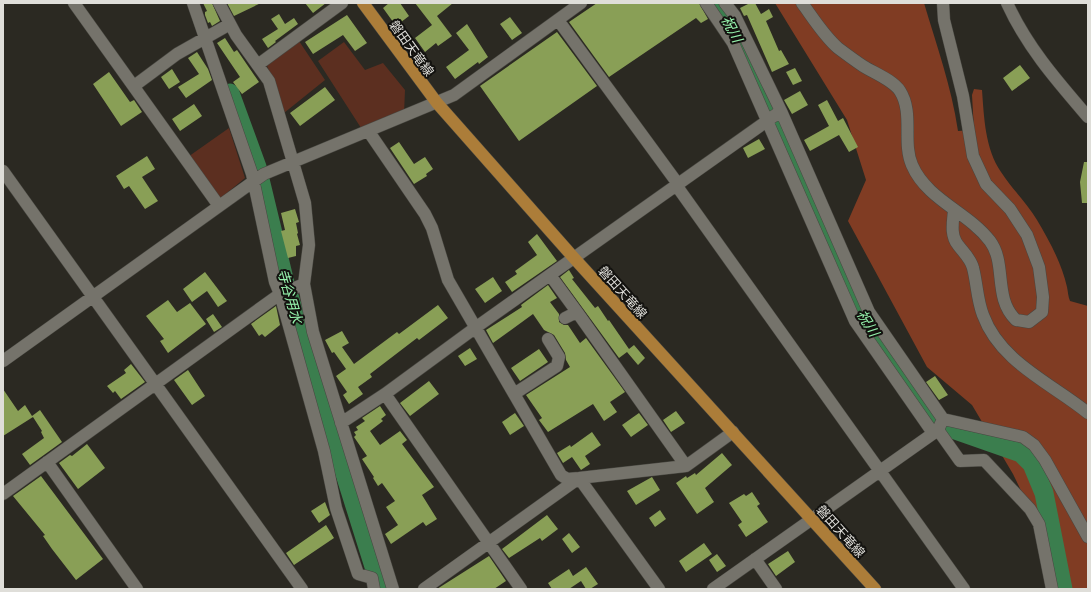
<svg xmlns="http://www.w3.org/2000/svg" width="1091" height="592" font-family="'Times New Roman','Noto Sans JP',serif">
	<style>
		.green { fill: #5c2f20 }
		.forest { fill: #803c23 }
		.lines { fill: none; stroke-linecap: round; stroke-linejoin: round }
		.river { stroke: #3b7e4e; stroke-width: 19 }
		.building { fill: #899f56 }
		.minor-casing { stroke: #484741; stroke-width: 13 }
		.major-casing { stroke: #484741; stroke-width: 13 }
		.minor { stroke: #75736b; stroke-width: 12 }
		.major { stroke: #ac7d39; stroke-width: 12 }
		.labels { text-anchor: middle; stroke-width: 4; stroke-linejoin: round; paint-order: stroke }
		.street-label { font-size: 13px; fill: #dfded9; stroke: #13120f }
		.water-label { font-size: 14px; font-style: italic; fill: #97f5ae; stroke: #13120f }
	</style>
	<rect width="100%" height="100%" fill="#2b2922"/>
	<!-- green -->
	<path class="green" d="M299,41L325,80L284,113L266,63Z
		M344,42L365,70L383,63L405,90L404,114L363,131L318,61Z
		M229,128L245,178L216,202L185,159Z"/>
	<!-- forest -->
	<path class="forest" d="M775,3H924C937,47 951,85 958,131L974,130L972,95L974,89L982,90C984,117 985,149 1001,172C1012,189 1027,203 1037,220C1049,240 1062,264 1067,287C1068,292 1068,296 1070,301L1088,306V589H1063L1059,569L1013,474L972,405L927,367L848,221L866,180L847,120Z"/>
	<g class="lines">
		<!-- river -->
		<path class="river" d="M716,3L728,19L770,107L861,314L927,409L941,425L1021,453L1032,464L1044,493L1063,589
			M230,93L257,167L285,283L381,589"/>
	</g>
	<!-- building -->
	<path class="building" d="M203,3H212L220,21L212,26L210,22L208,23L205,15V12L207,11Z
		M227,3H261L234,16Z
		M305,3H326L313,13Z
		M389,3H400L409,16L396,26L383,8Z
		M415,3H453L437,16L452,36L438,46L436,43L425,52L415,38L432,25Z
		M597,3H699L708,19L701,23L696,18L609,77L569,22Z
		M750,3H755L761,14L769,9L773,17L766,21L779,51L781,50L789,64L772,72L747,15L744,16L740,8Z
		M279,14L285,24L294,18L298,24L275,41L276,42L268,48L262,39L278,29L271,19Z
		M347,15L367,43L355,51L343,35L313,54L305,42Z
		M510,17L522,33L512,40L500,24Z
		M467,24L488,57L479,64L478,62L455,79L446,67L469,50L456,33Z
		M557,32L597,86L519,141L480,86Z
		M225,38L234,52L237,50L259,82L242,94L233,82L240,77L217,43Z
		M197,52L208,69L212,80L186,98L178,87L199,74L188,58Z
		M1020,65L1030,78L1012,91L1003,78Z
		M795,68L802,81L793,85L786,72Z
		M172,69L180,82L169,89L161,77Z
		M109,72L130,102L134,100L142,112L121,126L93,84Z
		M325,87L335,100L300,126L290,113Z
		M800,91L808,105L792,114L784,100Z
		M827,100L838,121L843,118L858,147L849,152L839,135L810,151L804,140L829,126L818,105Z
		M194,104L202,116L180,131L172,119Z
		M759,139L765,149L748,158L743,148Z
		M399,142L414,164L425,157L433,169L426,174L427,176L414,184L390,148Z
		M147,156L155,169L142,177L158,201L145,209L129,186L124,189L116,176Z
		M1084,162H1088V203H1082L1080,182Z
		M295,209L299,222L296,223L298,233L297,234L300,245L296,246V256L288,258L281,231L285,230L281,213Z
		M537,234L557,261L512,292L505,282L517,274L515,271L537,255L528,242Z
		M569,270L574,278L572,279L595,308L598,306L608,321L609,320L629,349L634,345L645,358L638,365L627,352L619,358L560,277Z
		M205,272L227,301L218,307L207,291L192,302L183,289Z
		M493,277L502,291L485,303L475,289Z
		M548,285L557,298L550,302L559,314V322L564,325H568L580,343L586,338L625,392L610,402L617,412L604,421L593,404L548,432L539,420L542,418L526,395L570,367L566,360L565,353L554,335L544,330L533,314L493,343L486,330L522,307L521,305Z
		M168,300L177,312L190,303L206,324L168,353L160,341L164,339L146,316Z
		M438,305L448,318L419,340L417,338L370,374L372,377L358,387L363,394L349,404L343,395L347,392L336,376L346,369L334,352L332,353L325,340L342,331L349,343L342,347L354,364L397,332L399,334Z
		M276,306L280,325L265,337L262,334L259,336L251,324Z
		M213,314L222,327L214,332L206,319Z
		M470,348L477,359L465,366L458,356Z
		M539,349L548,362L520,381L511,368Z
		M131,364L145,382L121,399L115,391L113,393L107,386L126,373L124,370Z
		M188,370L205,396L192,405L174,380Z
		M935,376L948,395L939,400L926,382Z
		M429,381L439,394L410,416L400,403Z
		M3,389L18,411L25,405L32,416L40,410L62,442L30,465L22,454L44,438L41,432L42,431L33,417L3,436Z
		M380,406L386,415L381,419L383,421L370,431L380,445L400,431L407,440L402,444L434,487L422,495L437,519L426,526L423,522L391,544L385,534L398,525L386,507L395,501L382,483L378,486L373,478L374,477L362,459L367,456L354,437L356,435L354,432L358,430L356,427L365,421L362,418Z
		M676,411L685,423L671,432L663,420Z
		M515,413L524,426L510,435L502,422Z
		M639,413L648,425L631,437L622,425Z
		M592,432L601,445L585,456L590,464L581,470L572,457L563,463L557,453L570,445L571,447Z
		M87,444L105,468L78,489L59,463L70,455L72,456Z
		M722,453L732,465L705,488L714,502L697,514L676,483L686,476L687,478L695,473L696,475Z
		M41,476L103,559L76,580L52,549L43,536L45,535L13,496Z
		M652,477L660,490L636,505L627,491Z
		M752,492L760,504L757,506L768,522L746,537L738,525L742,522L729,503L744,494L746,496Z
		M325,502L330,515L319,523L311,511Z
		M660,510L666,519L655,527L649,518Z
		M547,515L558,529L542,541L540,538L509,558L502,549Z
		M326,525L334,538L294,565L286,553Z
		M569,533L580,547L572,553L562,539Z
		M704,543L712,554L686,572L679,561Z
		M788,551L795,562L776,576L768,564Z
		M717,554L726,566L717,572L709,560Z
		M489,556L506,581L494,589H437Z
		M586,567L598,584L590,589H586L581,581L569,589H552L548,583L569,569L573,576Z"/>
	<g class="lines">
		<!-- minor casing -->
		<g class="minor-casing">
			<path id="minor" d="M74,3L219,206
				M193,3L252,174L275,282L280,294L324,451L336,508L358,574L372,578L374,589
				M219,3L236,35L269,81L305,203L309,245L304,284L313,332L393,589
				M706,3L733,43L855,321L933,433
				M725,3L735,16L781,111L869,312L943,419L1023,437L1034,445L1045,460L1088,537
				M802,3C813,18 824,36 838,48C846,54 854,60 863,66C874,73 893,80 900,91C914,113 902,142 912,165C927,200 968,212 990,241C1007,264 993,298 1016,320L1029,322L1042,312L1043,297L1039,267L1027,235L1010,209L986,184L973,156L963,96L944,20L943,3
				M1007,3C1027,47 1057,81 1088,117
				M558,20L678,184
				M259,64L342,3
				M134,86L177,54L230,24
				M369,132L425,214L432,228L448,280L561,475L567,479L579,478L686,466L733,432
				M3,171L302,589
				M676,185L964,589
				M954,210C953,222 950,235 958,245C963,252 971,259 973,268C977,283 977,300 983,315C1000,362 1051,383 1088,413
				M550,275L577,312
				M565,318L577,312L686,466
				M3,361L264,174L454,95L581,3
				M385,394L521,589
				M514,394L557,366L559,357L548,339
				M341,423L385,394L475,328L781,111
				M938,430L960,461L984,460L1030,509L1039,524L1052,589
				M47,462L137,589
				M3,494L280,294L304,284
				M755,559L776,589
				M424,589L579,478L659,589
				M713,589L938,430L943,419"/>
		</g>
		<!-- major casing -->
		<g class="major-casing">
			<path id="major" d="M363,3L437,103L574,258L875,589"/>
		</g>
		<!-- minor -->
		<use href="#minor" class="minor"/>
		<!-- major -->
		<use href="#major" class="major"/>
	</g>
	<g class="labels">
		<!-- street labels -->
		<g class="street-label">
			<text transform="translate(412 48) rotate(54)" y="5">磐田天竜線</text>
			<text transform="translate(623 292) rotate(48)" y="5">磐田天竜線</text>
			<text transform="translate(841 531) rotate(48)" y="5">磐田天竜線</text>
		</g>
		<!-- water labels -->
		<g class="water-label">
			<text transform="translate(732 29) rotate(62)" y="5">祝川</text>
			<text transform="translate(290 296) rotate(74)" y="5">寺谷用水</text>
			<text transform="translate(868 323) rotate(58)" y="5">祝川</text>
		</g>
	</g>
	<!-- border -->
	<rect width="1091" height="592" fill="none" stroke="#dfded9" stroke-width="8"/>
</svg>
